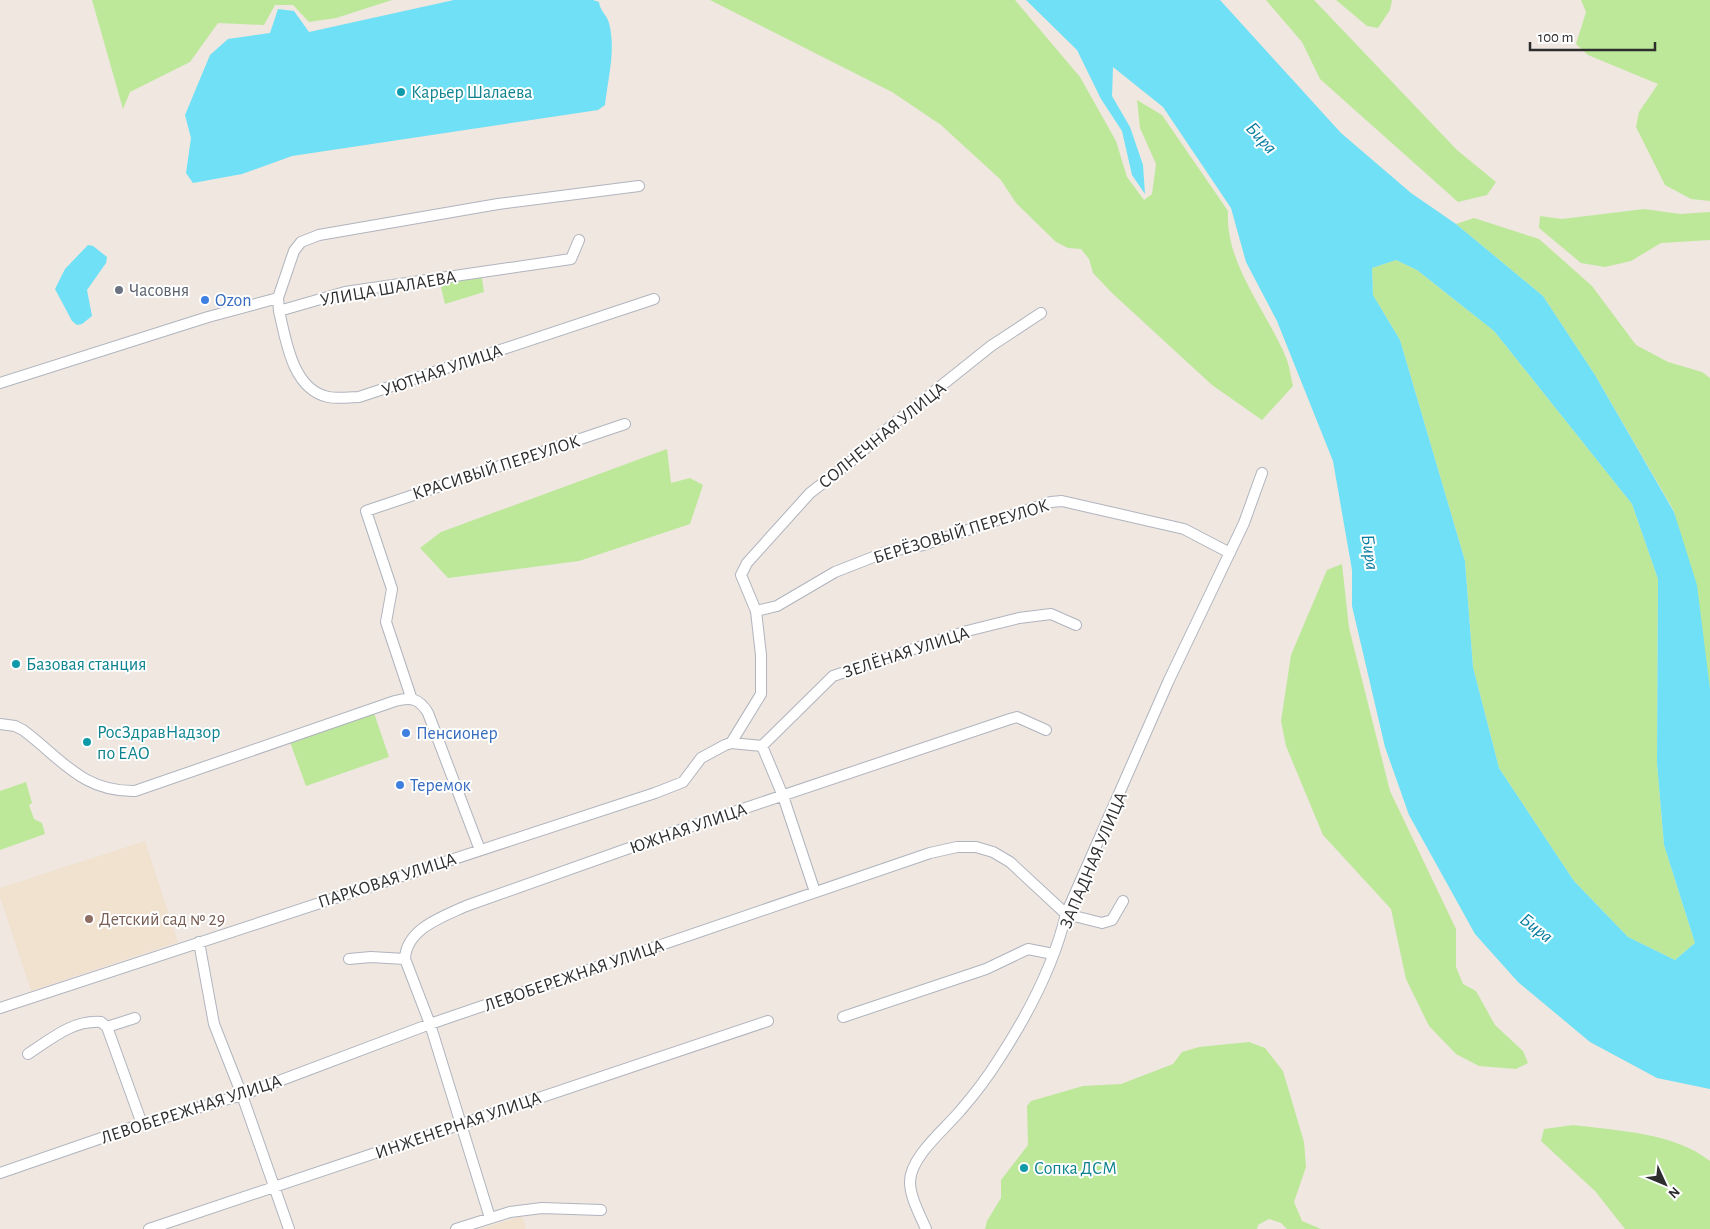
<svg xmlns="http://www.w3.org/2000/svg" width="1710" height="1229" font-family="'Alegreya Sans',sans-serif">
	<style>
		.education { fill: #f1e2cf }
		.green { fill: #bde89a }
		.water { fill: #6fe0f5; fill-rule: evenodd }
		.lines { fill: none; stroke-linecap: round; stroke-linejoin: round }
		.minor-casing { stroke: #b0b4be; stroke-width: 12 }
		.minor { stroke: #fff; stroke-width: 10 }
		.culture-dot { fill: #0f9aa8; stroke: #fff; stroke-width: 2 }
		.worship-dot { fill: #6b7280; stroke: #fff; stroke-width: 2 }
		.shop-dot { fill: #3f7fe0; stroke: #fff; stroke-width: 2 }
		.education-dot { fill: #8d6e63; stroke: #fff; stroke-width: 2 }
		.labels { text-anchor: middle; stroke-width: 4; stroke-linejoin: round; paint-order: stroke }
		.culture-label { font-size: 18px; fill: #0d838f; stroke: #fff; text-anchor: start }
		.street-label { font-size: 18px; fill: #2e2e2e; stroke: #fff }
		.worship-label { font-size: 18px; fill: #5b616d; stroke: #fff; text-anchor: start }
		.shop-label { font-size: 18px; fill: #366cbe; stroke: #fff; text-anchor: start }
		.education-label { font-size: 18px; fill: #785e54; stroke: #fff; text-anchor: start }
		.water-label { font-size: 19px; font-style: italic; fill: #087ca0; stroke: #fff }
	</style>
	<rect width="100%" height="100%" fill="#efe7e0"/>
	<!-- education -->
	<path class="education" d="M145,841L178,942L31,991L0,897V888Z
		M522,1216L526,1229H480Z"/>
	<!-- green -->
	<path class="green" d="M92,0H392L336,18L309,22L293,5H275L264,25L218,23L190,62L130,92L123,109Z
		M710,0H1015L1080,77L1116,141L1127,177L1144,200L1152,194L1156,164L1140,128L1137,100L1162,115L1228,211C1225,265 1268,312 1287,360C1290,369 1291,378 1293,386L1262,420L1212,385L1112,293L1093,273L1089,259L1081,249L1068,248L1056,242L1016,203L1001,180L941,125L892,92Z
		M1266,0H1314L1457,150L1496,182L1487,195L1458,202L1320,79L1302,42Z
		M1336,0H1392L1390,10L1378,28L1367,26Z
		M1581,0H1710V201L1691,199L1665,185L1636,127L1639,112L1658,84L1588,55L1576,44L1586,12Z
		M1644,209L1680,214L1710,212V240L1661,243L1631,261L1605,267L1581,263L1539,228L1540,216L1562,219Z
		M1474,218L1539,239L1592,286L1636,345L1668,362L1702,372L1710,378V689L1674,511L1595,375L1543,296L1456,224Z
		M1396,260L1417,270L1494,331L1632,504L1658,579L1657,763L1664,845L1695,943L1675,960L1628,937L1574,881L1499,768L1473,667L1465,561L1400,340L1373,295L1372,268Z
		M482,278L484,292L445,304L440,283Z
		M667,449L671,483L690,478L703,485L690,524L579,561L448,578L420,548L441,532Z
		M1342,564L1349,628L1390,791L1456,929V967L1463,984L1476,991L1495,1025L1523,1051L1528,1063L1516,1069L1479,1066L1456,1054L1429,1026L1406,979L1391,909L1323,835L1286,746L1281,721L1291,655L1327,570Z
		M373,710L389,757L306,786L290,742Z
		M26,782L32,803L29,805L34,819L42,823L45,834L0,850V791Z
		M1249,1042L1265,1048L1283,1071L1304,1142L1306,1167L1294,1202L1302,1221L1321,1229H1287L1281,1223L1269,1219L1258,1225L1257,1229H985L987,1221L1001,1198V1180L1028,1145L1027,1106L1031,1101L1083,1086L1121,1084L1173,1064L1182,1052L1199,1047Z
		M1573,1125C1618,1131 1673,1132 1710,1161V1229H1625L1595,1191L1541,1141L1544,1129Z"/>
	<!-- water -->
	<path class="water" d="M454,0H593L599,2C600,11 607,15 609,23C616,50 608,78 605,105L598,110L292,156L242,174L193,183L186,173L191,138L185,115L210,55L228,39L270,33L278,9L294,11L309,32Z
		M1026,0H1220L1341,133L1411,193L1456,224L1543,296L1595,375L1674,512L1697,585L1710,689V1089L1657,1078L1590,1042L1518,982L1475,934L1409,815L1385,747L1352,606V570L1333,461L1277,321L1246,262L1231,208L1163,107L1113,67L1112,96L1130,127L1143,165L1145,194L1132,175L1122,131L1101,99L1077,50ZM1396,260L1417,270L1494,331L1632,504L1658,579L1657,763L1664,845L1695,943L1675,960L1628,937L1574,881L1499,768L1473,667L1465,561L1400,340L1373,295L1372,268Z
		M88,245L93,246L107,257L106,263L87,290L92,316L82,324L77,325L72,321L55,289L65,269Z"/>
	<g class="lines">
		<!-- minor casing -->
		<g class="minor-casing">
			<path id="minor" d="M278,298L294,251L301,242L319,235L498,204L639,186
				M279,311C286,340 292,389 328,397C338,399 350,397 359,397L654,299
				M0,383L208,317L278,298L279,311L345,292L571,259L579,240
				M756,611L777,606L835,572L886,552L923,545L1051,502L1062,501L1184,529L1230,553
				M411,697L386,622L392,589L366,511L625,424
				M0,724L15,726L23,730C62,759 82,792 135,791L395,701C411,697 419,698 428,713L480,850
				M731,743L761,694V655L756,611L741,575L747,563L810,493L849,463L892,425L991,346L1041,313
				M762,746L833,676L967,631L1019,618L1051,614L1076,625
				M762,746L783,796L815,892
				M199,942L214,1024L242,1095L289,1229
				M349,959L371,957L405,959C406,929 442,917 466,906L683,829L1010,719L1017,717L1046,730
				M405,959L430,1024L490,1218
				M0,1008L655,793L683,782L701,758L725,745L731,743L762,746
				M843,1017L986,969L1028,949L1053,954
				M107,1027L142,1124
				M28,1054C51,1039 72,1020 101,1022L107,1027L135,1018
				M0,1173L142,1124L242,1095L430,1024L930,853L957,847H976L993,852L1010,862L1066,914L1102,923L1112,920L1123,901
				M149,1229L768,1021
				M456,1229L510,1212L542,1208L601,1210
				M926,1229C920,1215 910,1197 910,1182C910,1157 945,1129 960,1111C974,1095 987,1078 999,1059C1027,1016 1054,965 1066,914L1169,680L1244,523L1262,473"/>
		</g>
		<!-- minor -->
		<use href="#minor" class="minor"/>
	</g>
	<!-- markers -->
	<g class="culture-dot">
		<circle cx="401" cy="92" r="5"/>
		<circle cx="16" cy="664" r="5"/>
		<circle cx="87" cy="742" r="5"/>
		<circle cx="1024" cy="1168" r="5"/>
	</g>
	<circle class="worship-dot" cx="119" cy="290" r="5"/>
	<g class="shop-dot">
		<circle cx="205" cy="300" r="5"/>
		<circle cx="406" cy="733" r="5"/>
		<circle cx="400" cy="785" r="5"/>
	</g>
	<circle class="education-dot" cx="89" cy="919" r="5"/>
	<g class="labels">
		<!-- culture labels -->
		<g class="culture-label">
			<text x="411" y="98">Карьер Шалаева</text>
			<text x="26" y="670">Базовая станция</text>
			<text x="97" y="738">РосЗдравНадзор<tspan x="97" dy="21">по ЕАО</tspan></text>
			<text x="1034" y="1174">Сопка ДСМ</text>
		</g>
		<!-- street labels -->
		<g class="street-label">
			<text transform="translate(388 288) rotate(-10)" y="6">УЛИЦА ШАЛАЕВА</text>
			<text transform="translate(442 370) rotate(-19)" y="6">УЮТНАЯ УЛИЦА</text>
			<text transform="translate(882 435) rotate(-39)" y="6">СОЛНЕЧНАЯ УЛИЦА</text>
			<text transform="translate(496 467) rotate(-18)" y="6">КРАСИВЫЙ ПЕРЕУЛОК</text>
			<text transform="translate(961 531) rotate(-17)" y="6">БЕРЁЗОВЫЙ ПЕРЕУЛОК</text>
			<text transform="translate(906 652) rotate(-18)" y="6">ЗЕЛЁНАЯ УЛИЦА</text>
			<text transform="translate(688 828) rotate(-19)" y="6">ЮЖНАЯ УЛИЦА</text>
			<text transform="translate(1093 860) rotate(-67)" y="6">ЗАПАДНАЯ УЛИЦА</text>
			<text transform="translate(387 880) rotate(-18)" y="6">ПАРКОВАЯ УЛИЦА</text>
			<text transform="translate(574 975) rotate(-19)" y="6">ЛЕВОБЕРЕЖНАЯ УЛИЦА</text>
			<text transform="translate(191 1109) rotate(-18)" y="6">ЛЕВОБЕРЕЖНАЯ УЛИЦА</text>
			<text transform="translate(458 1125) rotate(-19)" y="6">ИНЖЕНЕРНАЯ УЛИЦА</text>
		</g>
		<!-- worship labels -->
		<g class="worship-label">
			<text x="129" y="296">Часовня</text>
		</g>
		<!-- shop labels -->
		<g class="shop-label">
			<text x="215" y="306">Ozon</text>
			<text x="416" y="739">Пенсионер</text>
			<text x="410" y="791">Теремок</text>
		</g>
		<!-- education labels -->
		<g class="education-label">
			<text x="99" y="925">Детский сад № 29</text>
		</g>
		<!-- water labels -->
		<g class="water-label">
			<text transform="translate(1262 137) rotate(47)" y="7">Бира</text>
			<text transform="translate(1371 552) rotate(82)" y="7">Бира</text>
			<text transform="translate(1537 927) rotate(38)" y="7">Бира</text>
		</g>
	</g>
	<!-- north arrow -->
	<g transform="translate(1665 1184) rotate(134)" stroke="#ffffff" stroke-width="4" paint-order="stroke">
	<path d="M0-4L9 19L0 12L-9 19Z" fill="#2e2e2e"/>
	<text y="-8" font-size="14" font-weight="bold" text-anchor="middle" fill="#2e2e2e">N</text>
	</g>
	<!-- scale -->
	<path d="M1530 42v8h125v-8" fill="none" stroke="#2e2e2e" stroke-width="2.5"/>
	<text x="1538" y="42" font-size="15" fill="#2e2e2e" stroke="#ffffff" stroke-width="4" paint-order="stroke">100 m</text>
</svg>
